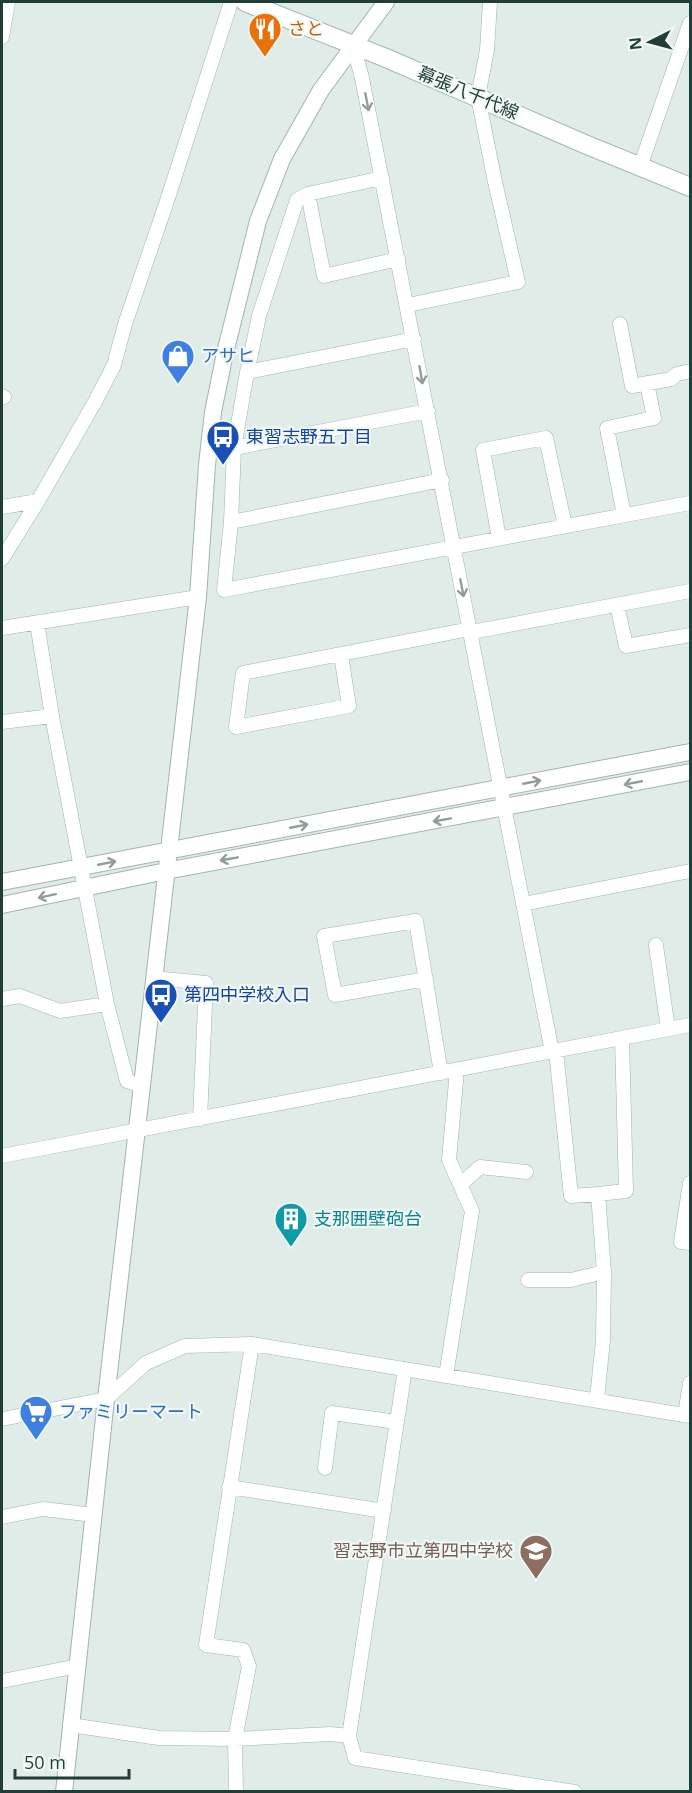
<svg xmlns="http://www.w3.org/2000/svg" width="692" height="1793" font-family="'Open Sans','Noto Sans JP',sans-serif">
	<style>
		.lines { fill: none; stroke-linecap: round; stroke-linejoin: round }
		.minor-casing { stroke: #a2b4b0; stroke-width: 15 }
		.tertiary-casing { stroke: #a2b4b0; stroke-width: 18 }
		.secondary-casing { stroke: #9db9b2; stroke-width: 20 }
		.minor { stroke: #fff; stroke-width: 14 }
		.tertiary { stroke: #fff; stroke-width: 16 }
		.secondary { stroke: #fff; stroke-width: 18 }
		.oneway { stroke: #8f9e9c }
		.labels { text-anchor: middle; stroke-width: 4.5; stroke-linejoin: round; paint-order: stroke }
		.food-label { font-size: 18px; fill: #c56008; stroke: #f0f8f5; text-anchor: start }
		.street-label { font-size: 18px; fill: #1f3d39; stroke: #f0f8f5 }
		.shop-label { font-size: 18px; fill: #366cbe; stroke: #f0f8f5; text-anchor: start }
		.transit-label { font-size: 18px; fill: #164399; stroke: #f0f8f5; text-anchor: start }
		.culture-label { font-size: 18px; fill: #0d838f; stroke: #f0f8f5; text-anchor: start }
		.education-label { font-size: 18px; fill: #785e54; stroke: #f0f8f5; text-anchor: end }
	</style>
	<rect width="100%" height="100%" fill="#dfece8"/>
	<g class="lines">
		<!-- minor casing -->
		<g class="minor-casing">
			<path id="minor" d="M2,37L8,2
				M353,45L362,78L552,1052
				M640,167L690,23
				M382,178L308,194L297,200L259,316L246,378L234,448L231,522L224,590L690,503
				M308,194L324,276L398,259
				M408,305L518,282L495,182L478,97L487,50L490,2
				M620,324L632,386L671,379L677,374L690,371
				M247,372L414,339
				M2,396L4,397
				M234,448L428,411
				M2,507L38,501
				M624,515L607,428L654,418L647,383
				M231,522L442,480
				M499,538L483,450L546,438L565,526
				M2,559L38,501L96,400L114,365L125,324L167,201L231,2
				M617,605L626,646L690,635
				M37,623L52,716L107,1004L127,1081L141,1086
				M2,628L198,597
				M472,632L690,591
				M341,655L349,706L236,727L243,673L470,629
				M2,722L52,716
				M523,904L690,871
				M656,945L668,1029
				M154,978L206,983L200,1119
				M426,979L335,995L324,936L416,921L441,1073
				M2,999L20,996L60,1011L107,1004
				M556,1051L571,1196L598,1194L604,1272L603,1340L597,1399
				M2,1156L690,1025
				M690,1183L681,1242L690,1243
				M460,1185L480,1167L526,1172
				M598,1194L626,1191L622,1038
				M528,1280H571L604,1272
				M405,1369L349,1736L355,1758L575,1792
				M446,1376L472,1211L449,1160L457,1070
				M685,1415L690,1383
				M2,1419L106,1399L146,1363L185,1346L252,1344L690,1416
				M325,1468L332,1413L397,1422
				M229,1487L384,1511
				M2,1517L43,1509L94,1515
				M2,1681L78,1666
				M70,1725L159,1738L235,1739L330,1734L349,1736
				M236,1792L235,1739L249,1666L243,1650L206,1645L252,1344"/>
		</g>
		<!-- tertiary casing -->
		<g class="tertiary-casing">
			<path id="tertiary" d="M2,882L690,752
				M2,905L166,871L690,772
				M64,1792L106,1399L198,597L207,465L213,412L225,353L258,221L282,159L321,90L386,2"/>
		</g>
		<!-- secondary casing -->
		<g class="secondary-casing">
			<path id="secondary" d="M245,2L386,58L587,145L690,187"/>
		</g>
		<!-- minor -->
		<use href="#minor" class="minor"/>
		<!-- tertiary -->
		<use href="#tertiary" class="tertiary"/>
		<!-- secondary -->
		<use href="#secondary" class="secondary"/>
	</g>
	<!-- one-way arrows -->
	<defs><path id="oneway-shaft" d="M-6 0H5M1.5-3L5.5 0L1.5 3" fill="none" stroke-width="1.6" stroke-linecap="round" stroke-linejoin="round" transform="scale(1.5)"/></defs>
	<g class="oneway">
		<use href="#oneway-shaft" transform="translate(367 102) rotate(79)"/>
		<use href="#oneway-shaft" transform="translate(421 375) rotate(80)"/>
		<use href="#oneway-shaft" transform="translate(462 588) rotate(79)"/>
		<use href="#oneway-shaft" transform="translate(532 782) rotate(-11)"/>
		<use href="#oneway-shaft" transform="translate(633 783) rotate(169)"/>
		<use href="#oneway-shaft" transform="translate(442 820) rotate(170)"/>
		<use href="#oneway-shaft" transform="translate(299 826) rotate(-11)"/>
		<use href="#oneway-shaft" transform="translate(229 859) rotate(170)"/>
		<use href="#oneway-shaft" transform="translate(107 863) rotate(-11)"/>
		<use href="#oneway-shaft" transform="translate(47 896) rotate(168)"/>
	</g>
	<!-- icons -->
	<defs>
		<g id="restaurant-pin" transform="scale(1.725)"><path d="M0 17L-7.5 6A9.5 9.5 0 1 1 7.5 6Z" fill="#e8710a" stroke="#f0f8f5"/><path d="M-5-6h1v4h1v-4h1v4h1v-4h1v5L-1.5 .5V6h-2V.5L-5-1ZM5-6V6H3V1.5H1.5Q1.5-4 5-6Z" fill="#fff"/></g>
		<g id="shop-pin" transform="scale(1.725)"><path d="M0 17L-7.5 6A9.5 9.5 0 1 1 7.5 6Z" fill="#3f7fe0" stroke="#f0f8f5"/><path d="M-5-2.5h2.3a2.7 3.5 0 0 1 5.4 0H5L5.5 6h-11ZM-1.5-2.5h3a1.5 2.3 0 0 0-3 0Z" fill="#fff"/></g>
		<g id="bus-pin" transform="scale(1.725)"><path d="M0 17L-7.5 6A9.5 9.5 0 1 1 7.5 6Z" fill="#1a4fb4" stroke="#f0f8f5"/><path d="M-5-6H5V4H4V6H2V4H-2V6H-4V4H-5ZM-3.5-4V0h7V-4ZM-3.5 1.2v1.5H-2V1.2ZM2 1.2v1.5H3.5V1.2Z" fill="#fff"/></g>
		<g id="building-pin" transform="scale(1.725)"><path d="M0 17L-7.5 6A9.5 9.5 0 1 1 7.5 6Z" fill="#0f9aa8" stroke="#f0f8f5"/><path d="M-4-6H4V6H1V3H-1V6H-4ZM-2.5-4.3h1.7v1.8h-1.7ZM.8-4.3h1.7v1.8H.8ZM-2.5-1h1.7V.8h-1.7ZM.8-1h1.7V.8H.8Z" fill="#fff"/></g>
		<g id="supermarket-pin" transform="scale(1.725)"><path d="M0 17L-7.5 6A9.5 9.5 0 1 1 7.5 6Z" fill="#3f7fe0" stroke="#f0f8f5"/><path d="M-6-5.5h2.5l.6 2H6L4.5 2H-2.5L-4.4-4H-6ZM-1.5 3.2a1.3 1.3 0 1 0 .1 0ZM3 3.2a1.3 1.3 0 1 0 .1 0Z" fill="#fff"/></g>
		<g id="school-pin" transform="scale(1.725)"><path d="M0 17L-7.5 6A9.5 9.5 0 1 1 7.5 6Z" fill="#8d6e63" stroke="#f0f8f5"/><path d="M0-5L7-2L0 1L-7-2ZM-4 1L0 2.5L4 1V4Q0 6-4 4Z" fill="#fff"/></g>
	</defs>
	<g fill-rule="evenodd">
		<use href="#restaurant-pin" x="265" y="29"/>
		<use href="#shop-pin" x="178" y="356"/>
		<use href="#bus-pin" x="223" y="437"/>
		<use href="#bus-pin" x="161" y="995"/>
		<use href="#building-pin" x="291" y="1219"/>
		<use href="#supermarket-pin" x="36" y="1412"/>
		<use href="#school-pin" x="536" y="1551"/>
	</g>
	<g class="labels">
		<!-- food labels -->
		<g class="food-label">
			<text x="288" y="35">さと</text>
		</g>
		<!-- street labels -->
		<g class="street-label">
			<text transform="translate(468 93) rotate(23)" y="6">幕張八千代線</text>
		</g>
		<!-- shop labels -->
		<g class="shop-label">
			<text x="201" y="362">アサヒ</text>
			<text x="59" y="1418">ファミリーマート</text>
		</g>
		<!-- transit labels -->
		<g class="transit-label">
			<text x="246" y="443">東習志野五丁目</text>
			<text x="184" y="1001">第四中学校入口</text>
		</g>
		<!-- culture labels -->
		<g class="culture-label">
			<text x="314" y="1225">支那囲壁砲台</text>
		</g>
		<!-- education labels -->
		<g class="education-label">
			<text x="513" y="1557">習志野市立第四中学校</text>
		</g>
	</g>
	<!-- border -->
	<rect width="692" height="1793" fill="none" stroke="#1f3d39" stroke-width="6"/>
	<!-- north arrow -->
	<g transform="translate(650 42) rotate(264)" stroke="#f0f8f5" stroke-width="4.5" paint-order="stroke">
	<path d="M0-4.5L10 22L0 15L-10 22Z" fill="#1f3d39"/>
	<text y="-9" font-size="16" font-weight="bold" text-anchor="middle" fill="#1f3d39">N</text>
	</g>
	<!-- scale -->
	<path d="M15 1769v9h114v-9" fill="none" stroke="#1f3d39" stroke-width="3"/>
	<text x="24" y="1769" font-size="18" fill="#1f3d39" stroke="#f0f8f5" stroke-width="4.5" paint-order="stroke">50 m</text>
</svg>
